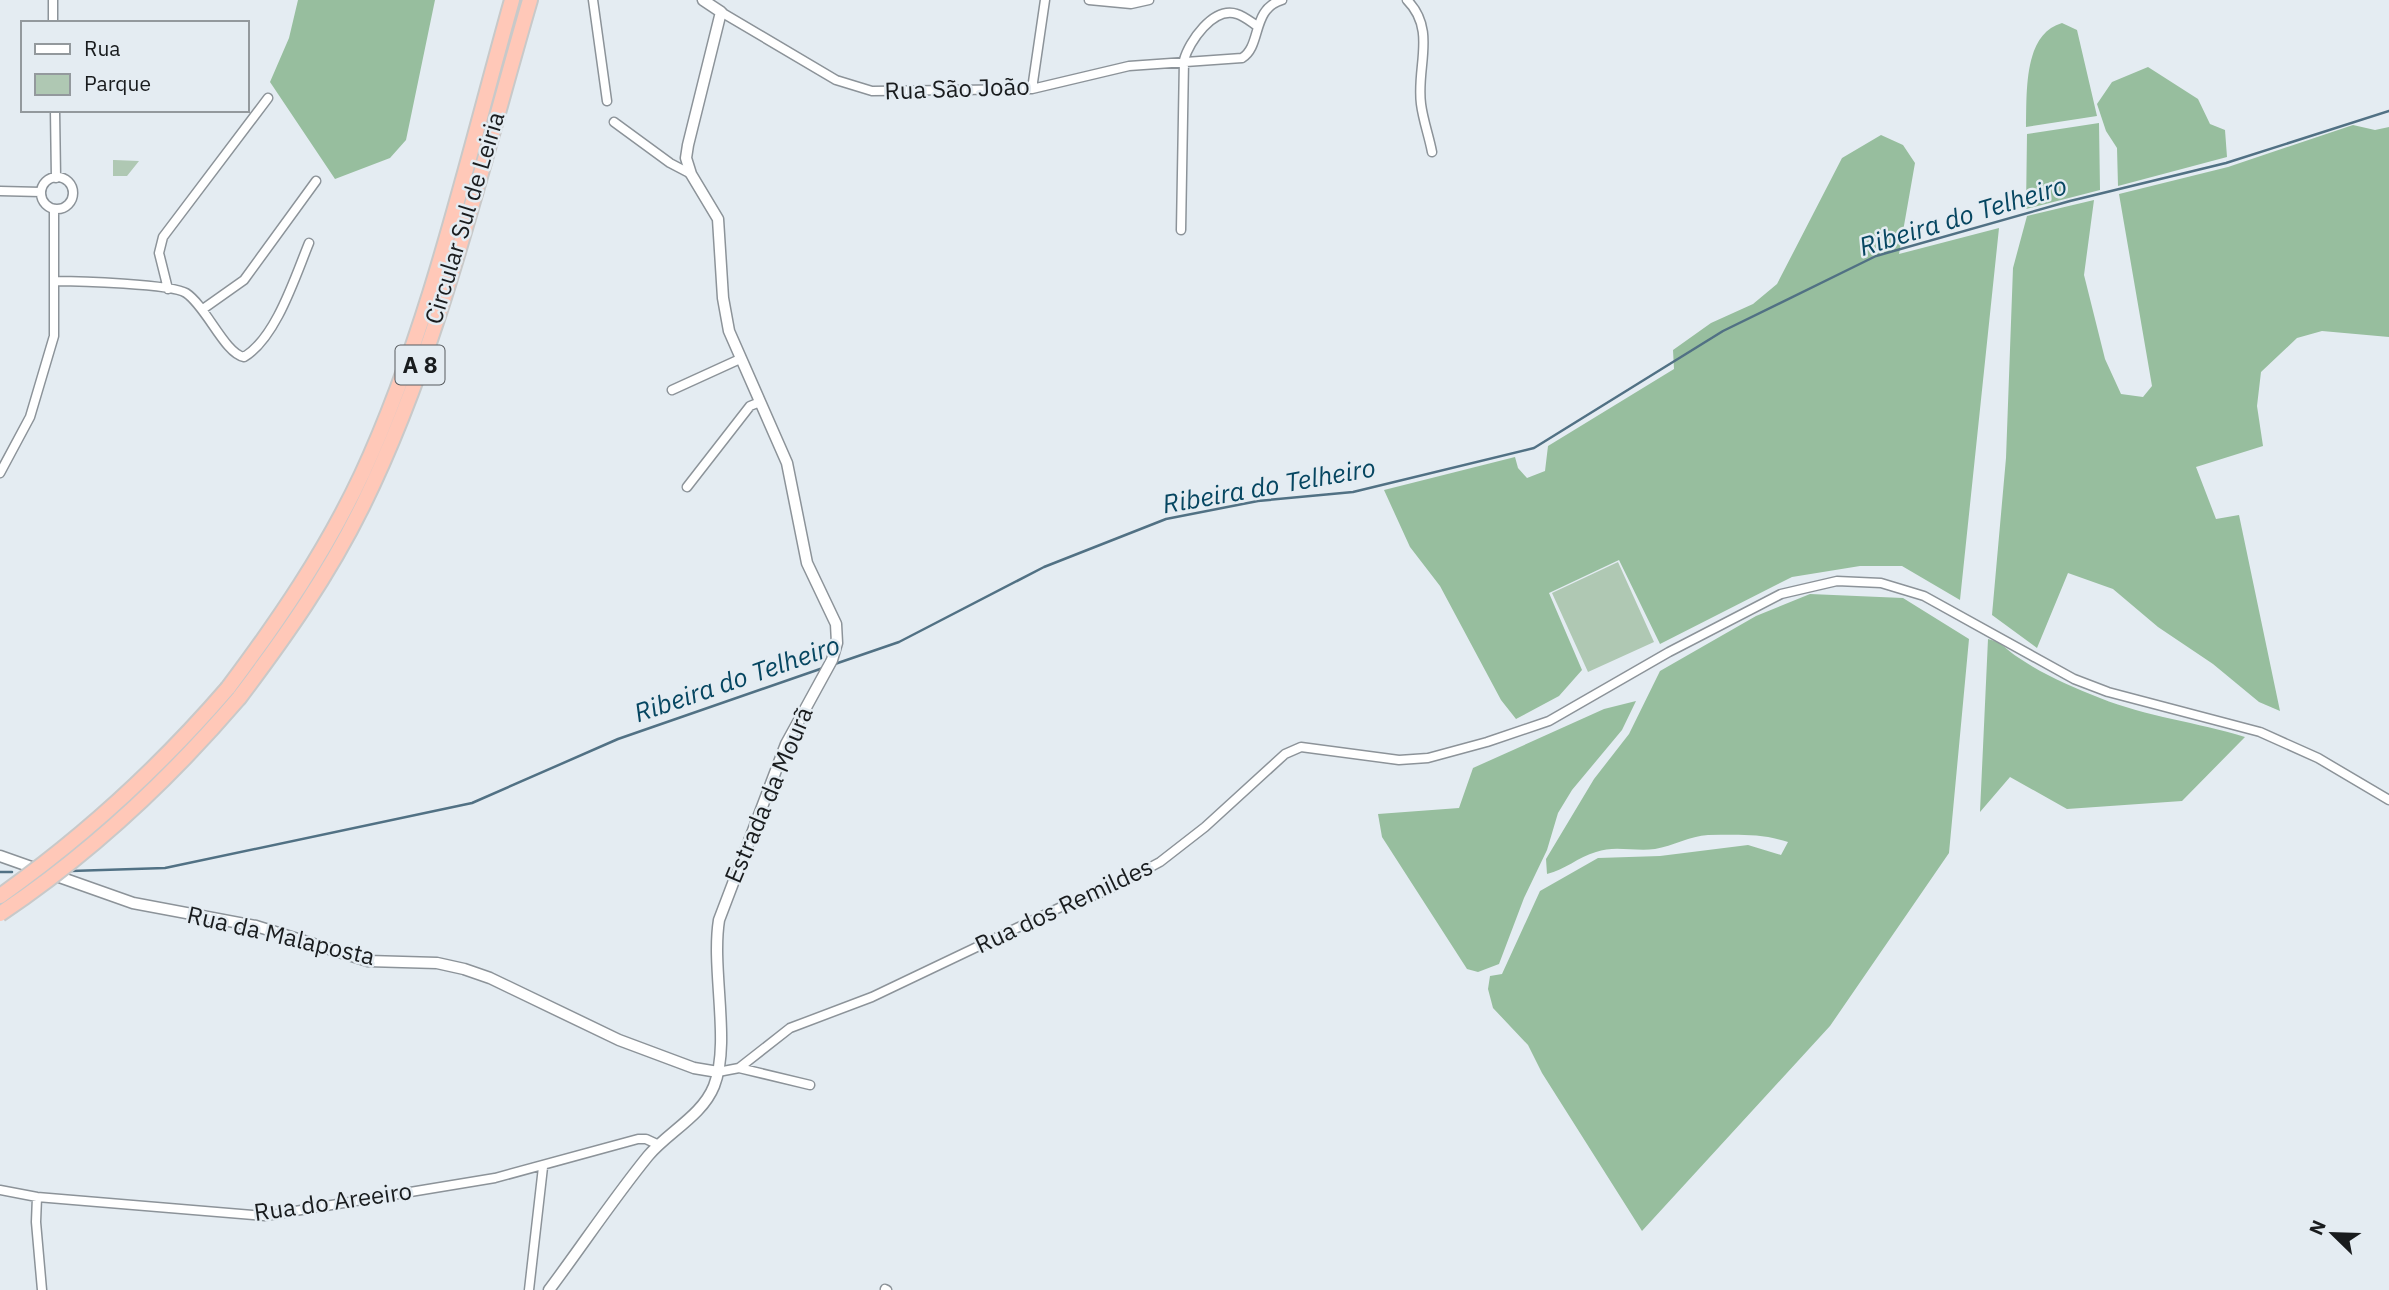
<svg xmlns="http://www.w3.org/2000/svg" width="2389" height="1290" font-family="'IBM Plex Sans',sans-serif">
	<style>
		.green { fill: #afc8b3 }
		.forest { fill: #97be9e }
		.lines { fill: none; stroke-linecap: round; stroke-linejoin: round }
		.stream { stroke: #517184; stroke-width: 2.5 }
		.minor-casing { stroke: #8c9399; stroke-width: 11 }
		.tertiary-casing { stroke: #8c9399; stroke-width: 13 }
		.motorway-casing { stroke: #c8c9c9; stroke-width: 18 }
		.minor { stroke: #fff; stroke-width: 8 }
		.tertiary { stroke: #fff; stroke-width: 10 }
		.motorway { stroke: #ffc8b8; stroke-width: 14 }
		.motorway-bridge-casing { stroke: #c8c9c9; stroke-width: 18; stroke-linecap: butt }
		.motorway-bridge { stroke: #ffc8b8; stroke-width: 14 }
		.labels { text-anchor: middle; stroke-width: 5; stroke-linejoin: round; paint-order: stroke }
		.shield { fill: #e4ecf2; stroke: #565a5e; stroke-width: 2 }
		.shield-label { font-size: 23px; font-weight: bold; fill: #191c1e }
		.street-label { font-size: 24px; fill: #191c1e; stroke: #e4ecf2 }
		.water-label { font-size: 26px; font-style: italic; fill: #064661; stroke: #e4ecf2 }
	</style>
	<rect width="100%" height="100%" fill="#e4ecf2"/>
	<!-- green -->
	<path class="green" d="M113,160H114L139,161L127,176H113Z
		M1618,562L1654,642L1588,672L1552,593Z"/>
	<!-- forest -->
	<path class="forest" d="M298,0H435L406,140L390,158L335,179L270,82L289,38Z
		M2062,23L2077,30L2097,116L2026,127C2027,93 2023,34 2062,23Z
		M2148,67L2198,99L2210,124L2225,130L2227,157L2118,186L2117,148L2106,131L2097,104L2112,82Z
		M2099,123L2100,190L2026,209L2027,134Z
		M2353,125L2375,130L2389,127V337L2322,331L2297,338L2261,372L2257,406L2263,446L2196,467L2216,519L2239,515L2280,711L2259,702L2213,664L2158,627L2113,589L2068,573L2037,648L1992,615L2006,458L2013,268L2027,216L2094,200L2084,275L2105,359L2121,394L2143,397L2152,386L2119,194L2228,167Z
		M1881,135L1903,145L1915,163L1899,254L1999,228L1960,600L1902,566H1860L1792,577L1660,644L1619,560L1549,593L1582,670L1559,696L1516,719L1501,700L1440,586L1410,547L1384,490L1515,457L1518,468L1527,478L1545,471L1548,446L1674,369L1673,350L1711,323L1753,304L1777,284L1842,158Z
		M1810,594L1903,598L1969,639L1949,853L1830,1026L1642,1231L1542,1073L1528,1045L1493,1008L1488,989L1490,976L1502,974L1540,891L1598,858L1660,856L1748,845L1781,855L1788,842C1761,833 1735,835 1708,835C1690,836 1673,846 1655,849C1635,852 1615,845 1596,852C1578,857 1565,870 1547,874L1546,859L1594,779L1629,734L1660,671L1756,616Z
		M1988,639C2003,642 2007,651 2019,658C2044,675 2072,687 2100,698C2147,717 2197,722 2245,737L2182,801L2067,809L2010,777L1980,812Z
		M1636,701L1622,730L1572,790L1558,813L1547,850L1524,898L1499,964L1478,972L1467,969L1382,837L1378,814L1459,808L1473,768L1604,709Z"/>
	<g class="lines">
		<!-- stream -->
		<path class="stream" d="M832,665L899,642L1044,567L1166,519L1258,501L1353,492L1534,448L1723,331L1876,256L2070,201L2226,163L2389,111
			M71,871L165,868L472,803L618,739L823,668
			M0,872H12"/>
		<!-- minor casing -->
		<g class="minor-casing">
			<path id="minor" d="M53,0V23
				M593,0L607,101
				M1089,0L1131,4L1149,0
				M1407,0C1437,30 1416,67 1421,104C1423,120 1429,136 1432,152
				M721,12L836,80L872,91L1032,89L1129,66L1242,58C1262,46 1251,9 1282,0
				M1032,89L1045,0
				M55,110L56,178
				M614,122L670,163L691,174
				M41 193a16 16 0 1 1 32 0a16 16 0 1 1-32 0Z
				M0,191L41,192
				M1181,230L1184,60C1189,42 1213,6 1237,14C1244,16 1251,22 1257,26
				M56,281C77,281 172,284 186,293C206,306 225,354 244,357C276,338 295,277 309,243
				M168,289L159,253L163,237L268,98
				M203,309L244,280L316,181
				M672,390L740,359
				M0,473L30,417L54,336V209
				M687,487L750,406L760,402
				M739,1068L810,1085
				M718,1072L739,1068L790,1028L872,997L1063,906L1106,891L1160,862L1205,827L1285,754L1301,747L1399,760L1428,758L1487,742L1549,721L1669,652L1781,594L1837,581L1881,583L1924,596L2074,679L2108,692L2260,732L2318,758L2389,800
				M0,1190L37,1197L265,1216L495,1178L638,1139H646L659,1145
				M37,1197L36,1222L42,1290
				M885,1289L887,1290
				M529,1290L543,1167"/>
		</g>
		<!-- tertiary casing -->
		<g class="tertiary-casing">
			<path id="tertiary" d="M0,856L133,903L256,926L368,961L437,963L464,969L490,978L619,1040L694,1068L718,1072
				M549,1290C582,1246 613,1199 648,1156C668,1132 702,1116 714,1086C731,1043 711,970 719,920L786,744L832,660L837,643L836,624L807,563L787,463L729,331L723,298L718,219L691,174L686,158L688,145L721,12L703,0"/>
		</g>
		<!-- motorway casing -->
		<g class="motorway-casing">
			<path id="motorway" d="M228,688C279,620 326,551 362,474C430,327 468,156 512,0
				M239,698C285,637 328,576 362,507C439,351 481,167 530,0"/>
		</g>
		<!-- minor -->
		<use href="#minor" class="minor"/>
		<!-- tertiary -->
		<use href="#tertiary" class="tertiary"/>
		<!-- motorway -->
		<use href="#motorway" class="motorway"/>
		<!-- motorway-bridge casing -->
		<g class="motorway-bridge-casing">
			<path id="motorway-bridge" d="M0,896C86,835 159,768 228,688
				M0,914C91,853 168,781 239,698"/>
		</g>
		<!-- motorway-bridge -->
		<use href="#motorway-bridge" class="motorway-bridge"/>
	</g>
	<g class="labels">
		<!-- shield labels -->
		<rect class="shield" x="395.5" y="345.5" width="49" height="39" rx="5"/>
		<g class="shield-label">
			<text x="420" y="373">A 8</text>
		</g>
		<!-- street labels -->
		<g class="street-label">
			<text transform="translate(957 89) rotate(-2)" y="8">Rua São João</text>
			<text transform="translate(465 218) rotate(-73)" y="8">Circular Sul de Leiria</text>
			<text transform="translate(769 795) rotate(-67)" y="8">Estrada da Mourã</text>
			<text transform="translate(1064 906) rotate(-25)" y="8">Rua dos Remildes</text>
			<text transform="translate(281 936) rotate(13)" y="8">Rua da Malaposta</text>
			<text transform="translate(333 1202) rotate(-8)" y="8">Rua do Areeiro</text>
		</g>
		<!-- water labels -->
		<g class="water-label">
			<text transform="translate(1963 216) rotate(-17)" y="9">Ribeira do Telheiro</text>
			<text transform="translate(1269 486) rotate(-10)" y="9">Ribeira do Telheiro</text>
			<text transform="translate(737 679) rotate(-19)" y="9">Ribeira do Telheiro</text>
		</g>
	</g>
	<!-- legend -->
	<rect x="21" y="21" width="228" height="91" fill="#e4ecf2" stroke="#93999d" stroke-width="2"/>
	<rect x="35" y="44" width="35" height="10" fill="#ffffff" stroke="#93999d" stroke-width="2"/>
	<text x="84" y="56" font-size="21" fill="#191c1e">Rua</text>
	<rect x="35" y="74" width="35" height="21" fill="#afc8b3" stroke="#93999d" stroke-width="2"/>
	<text x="84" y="91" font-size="21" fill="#191c1e">Parque</text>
	<!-- north arrow -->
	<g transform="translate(2333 1234) rotate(293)" stroke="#e4ecf2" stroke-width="5" paint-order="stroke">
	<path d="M0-5L12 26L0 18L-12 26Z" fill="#191c1e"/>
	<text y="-10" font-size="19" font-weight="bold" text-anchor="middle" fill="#191c1e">N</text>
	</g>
</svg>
